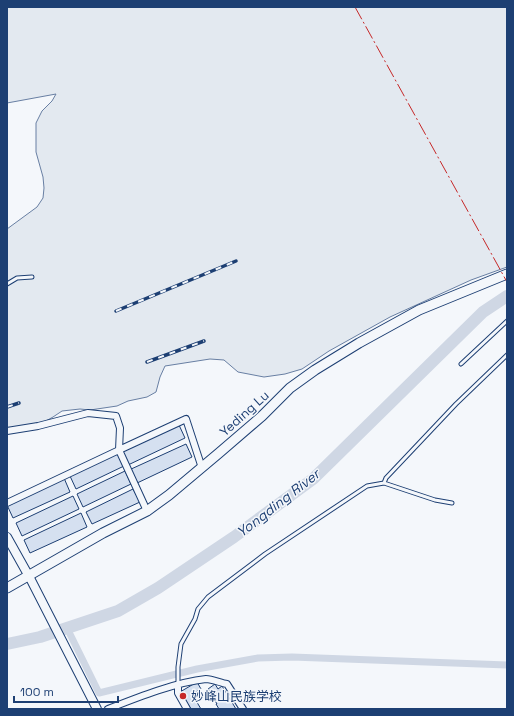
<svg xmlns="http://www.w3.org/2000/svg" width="514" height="716" font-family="'Space Grotesk','Noto Sans SC',sans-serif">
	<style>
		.green { fill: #e3e9f0; stroke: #687fa3 }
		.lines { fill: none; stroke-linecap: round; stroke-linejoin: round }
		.canal { stroke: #cfd7e4; stroke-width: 7 }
		.river { stroke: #cfd7e4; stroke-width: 12 }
		.building { fill: #d5e0f0; stroke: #1d3f73 }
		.service-casing { stroke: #1d3f73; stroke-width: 5 }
		.minor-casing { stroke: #1d3f73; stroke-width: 8 }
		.tertiary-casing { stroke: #1d3f73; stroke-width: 10 }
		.secondary-casing { stroke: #1d3f73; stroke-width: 11 }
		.service { stroke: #f4f7fb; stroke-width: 3 }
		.minor { stroke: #f4f7fb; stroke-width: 6 }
		.tertiary { stroke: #f4f7fb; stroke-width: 8 }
		.secondary { stroke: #f4f7fb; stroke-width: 9 }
		.rail-casing { stroke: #1d3f73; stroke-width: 3.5 }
		.rail { stroke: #f4f7fb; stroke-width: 2; stroke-dasharray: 6; stroke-linecap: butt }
		.power { stroke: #c62828; stroke-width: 1; stroke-dasharray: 14 3 2 3; stroke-linecap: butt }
		.poi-dot { fill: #c62828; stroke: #f4f7fb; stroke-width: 1.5 }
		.labels { text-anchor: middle; stroke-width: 3; stroke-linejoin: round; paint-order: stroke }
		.street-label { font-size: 13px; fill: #1d3f73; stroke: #f4f7fb }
		.poi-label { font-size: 13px; fill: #1d3f73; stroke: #f4f7fb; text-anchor: start }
		.water-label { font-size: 14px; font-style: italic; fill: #1d3f73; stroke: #f4f7fb }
	</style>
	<rect width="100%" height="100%" fill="#f4f7fb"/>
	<!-- green -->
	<path class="green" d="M7,7H507V267L471,280L390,317L329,351L302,369L285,374L264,377L238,372L224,360L210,359L165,366L160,377L156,392L147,397L128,401L117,406L90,410L80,409L62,411L53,417L44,422L7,429V229L37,207L43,198L44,188L43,177L36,152V123L42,111L52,101L56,94L7,103Z"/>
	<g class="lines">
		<!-- canal -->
		<path class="canal" d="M67,628L99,693L197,669L258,658L292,657L507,665"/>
		<!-- river -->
		<path class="river" d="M7,644L40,637L118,611L158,588L234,537L313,479L483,312L507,296"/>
	</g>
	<!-- building -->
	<path class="building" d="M179,425L185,438L128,465L122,452Z
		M186,444L192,457L135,484L129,470Z
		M117,453L124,466L76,489L70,476Z
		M125,471L131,484L83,507L77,494Z
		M64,478L70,492L13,518L7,505Z
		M133,489L140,502L92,524L86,512Z
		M73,496L79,509L22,536L16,523Z
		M81,513L87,527L30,553L24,540Z
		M197,682L201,689L192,694L201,709H191L180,692Z
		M215,684L218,689L222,686L236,709H219L216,704H217L208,689Z"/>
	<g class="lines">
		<!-- service casing -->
		<g class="service-casing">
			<path id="service" d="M7,284L17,278L32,277
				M461,364L507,321
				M384,483L386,478L456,404L507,355
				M178,685V667L181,644L195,619L198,609L208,597L265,554L367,486L384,483L435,500L452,503"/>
		</g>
		<!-- minor casing -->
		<g class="minor-casing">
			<path id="minor" d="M7,431L38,426L88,413L116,416L120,428L119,450L186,419L202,468
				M7,503L119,450L147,511
				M178,685V693L187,709
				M108,709C136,698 176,682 206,679C212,679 221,683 227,684L243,709"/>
		</g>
		<!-- tertiary casing -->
		<g class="tertiary-casing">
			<path id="tertiary" d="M7,537L31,580L97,709"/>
		</g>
		<!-- secondary casing -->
		<g class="secondary-casing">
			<path id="secondary" d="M7,588L103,533L147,511L169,495L219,453L262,416L290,388L315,370L359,343L419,310L507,274"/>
		</g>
		<!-- service -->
		<use href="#service" class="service"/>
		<!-- minor -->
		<use href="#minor" class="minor"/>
		<!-- tertiary -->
		<use href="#tertiary" class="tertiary"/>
		<!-- secondary -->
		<use href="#secondary" class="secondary"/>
		<!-- rail casing -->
		<g class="rail-casing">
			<path id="rail" d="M116,311L236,261
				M147,362L204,341
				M7,407L19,403"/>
		</g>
		<!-- rail -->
		<use href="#rail" class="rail"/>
		<!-- power -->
		<path class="power" d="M355,7L507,282"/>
	</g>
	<!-- markers -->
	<circle class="poi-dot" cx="183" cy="696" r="4"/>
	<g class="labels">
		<!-- street labels -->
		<g class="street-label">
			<text transform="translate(244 413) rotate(-42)" y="5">Yeding Lu</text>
		</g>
		<!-- poi labels -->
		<g class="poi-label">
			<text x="191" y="701">妙峰山民族学校</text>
		</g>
		<!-- water labels -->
		<g class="water-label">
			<text transform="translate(278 503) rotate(-38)" y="5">Yongding River</text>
		</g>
	</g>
	<!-- border -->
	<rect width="514" height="716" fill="none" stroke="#1d3f73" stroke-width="16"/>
	<!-- scale -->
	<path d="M14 696v6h104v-6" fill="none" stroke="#1d3f73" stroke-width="2"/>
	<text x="20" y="696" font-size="12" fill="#1d3f73" stroke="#f4f7fb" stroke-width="3" paint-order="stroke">100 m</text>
</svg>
